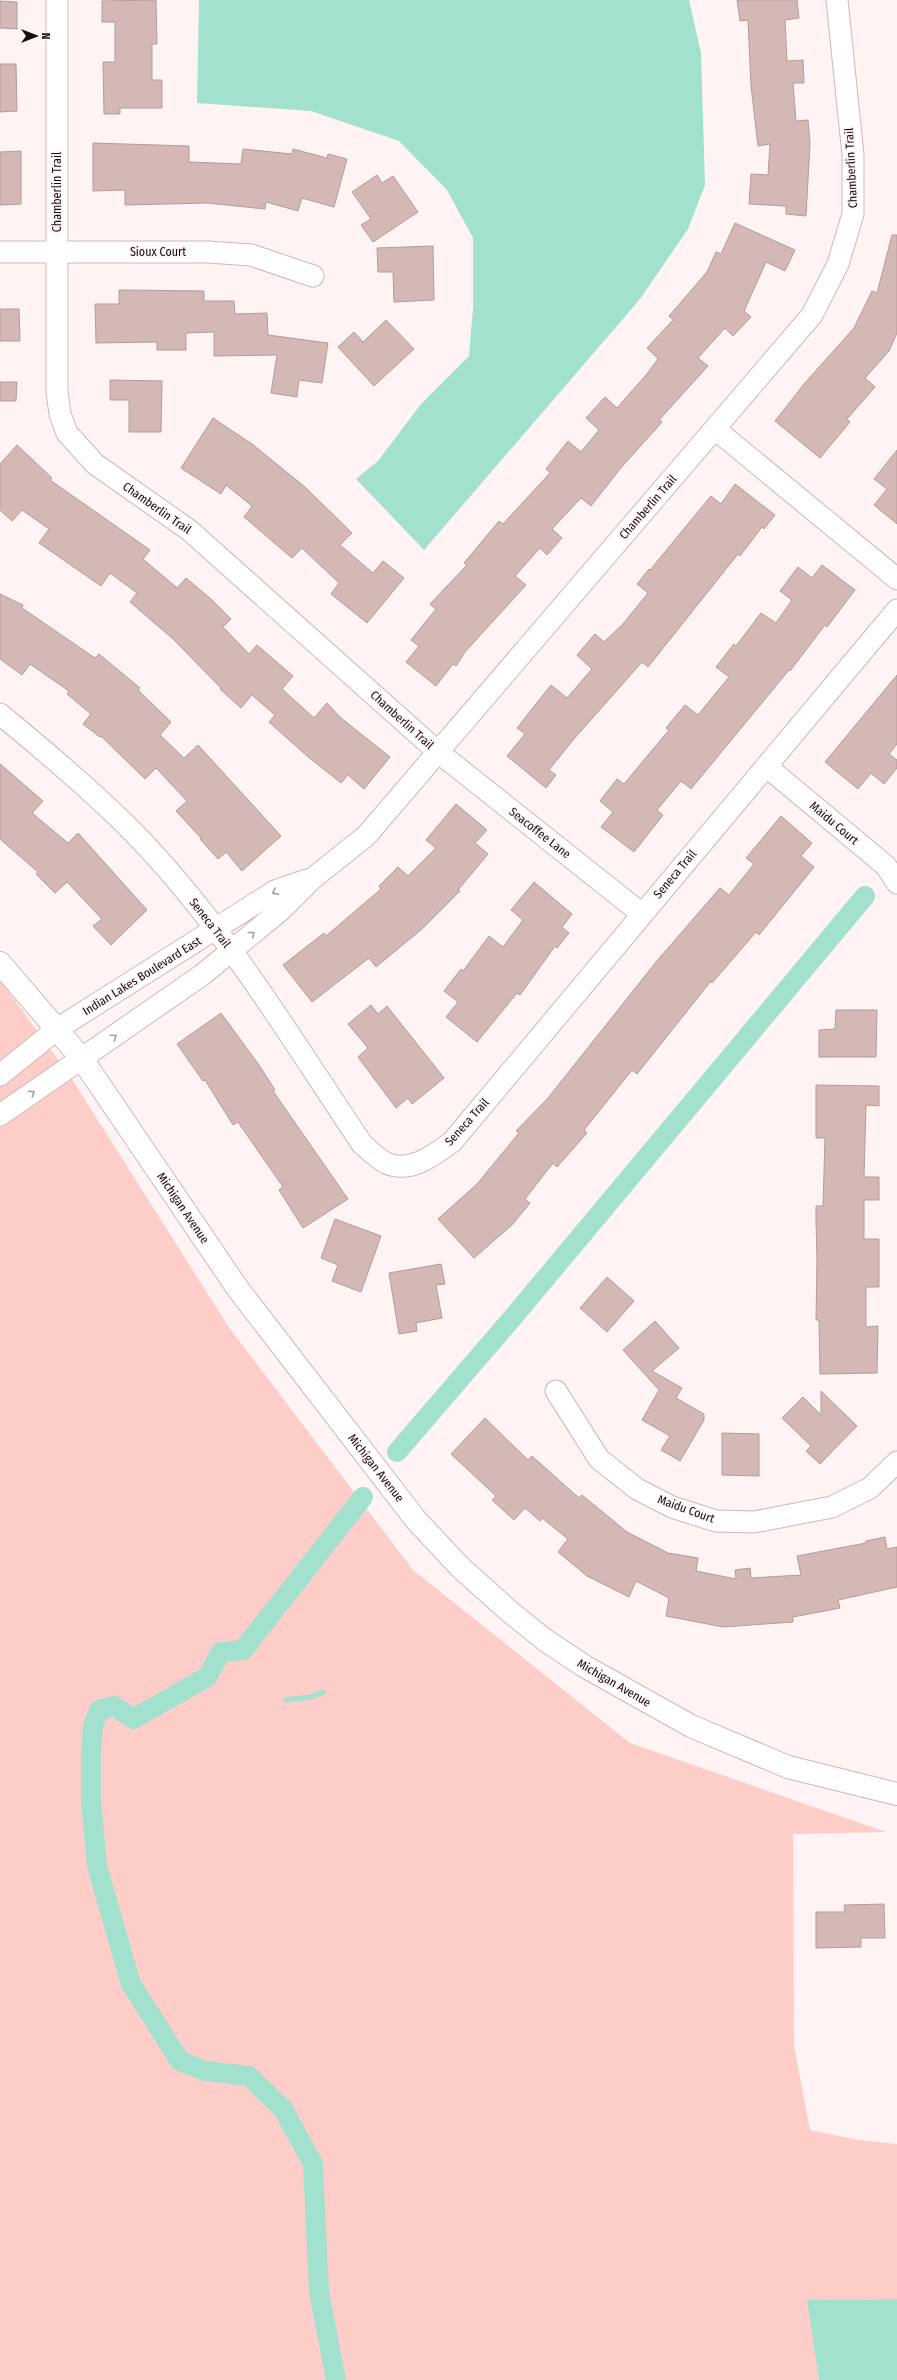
<svg xmlns="http://www.w3.org/2000/svg" width="897" height="2380" font-family="'Fira Sans Condensed',sans-serif">
	<style>
		.green { fill: #fdcec9 }
		.water { fill: #a1e1cd }
		.lines { fill: none; stroke-linecap: round; stroke-linejoin: round }
		.stream { stroke: #a1e1cd; stroke-width: 5.5 }
		.canal { stroke: #a1e1cd; stroke-width: 20 }
		.building { fill: #d3b8b6; stroke: #b59b99 }
		.minor-casing { stroke: #d1b7b4; stroke-width: 23 }
		.tertiary-casing { stroke: #d1b7b4; stroke-width: 24 }
		.minor { stroke: #fff; stroke-width: 21 }
		.tertiary { stroke: #fff; stroke-width: 22 }
		.oneway { stroke: #a29f9e }
		.labels { text-anchor: middle; stroke-width: 3; stroke-linejoin: round; paint-order: stroke }
		.street-label { font-size: 12px; fill: #160e0d; stroke: #fff4f3 }
	</style>
	<rect width="100%" height="100%" fill="#fff4f3"/>
	<!-- green -->
	<path class="green" d="M0,980L70,1076L228,1326L413,1570L630,1743L886,1832L793,1834L794,2046L810,2130L859,2140L897,2144V2299L808,2300L819,2380H0Z"/>
	<!-- water -->
	<path class="water" d="M199,0H689L701,53L705,185L688,229L640,299L424,550L356,479L378,461L421,404L469,356L473,308V238L447,190L399,141L311,111L197,103Z
		M897,2299V2380H819L807,2300Z"/>
	<g class="lines">
		<!-- stream -->
		<path class="stream" d="M617,1192L621,1197
			M286,1700L311,1697L323,1692"/>
		<!-- canal -->
		<path class="canal" d="M397,1452L514,1316L865,896
			M336,2380L319,2292L313,2164L283,2109L249,2076L205,2071L180,2061L131,1984L97,1866L91,1801V1754L93,1726L99,1710L114,1706L133,1719L207,1677L221,1652L243,1650L363,1497"/>
	</g>
	<!-- building -->
	<path class="building" d="M156,0L157,44H152V80H162V108H120V114H104L103,62H115V22H102V1Z
		M737,0H797L799,18L785,20L787,61L803,60L804,83H793L796,121L808,120L810,143L806,216L786,214V206L749,204L751,174L768,175L770,144L758,146L751,86L748,20L740,21Z
		M0,1L17,2V29L0,28Z
		M0,64H16L17,111L0,112Z
		M93,143L189,146V162L241,164L243,149L292,154L293,149L327,158L328,154L347,159L334,207L302,198L298,211L266,202L265,209L207,203L125,205V190L93,191Z
		M21,151V204L0,205V152Z
		M377,175L382,183L393,176L418,212L373,242L361,225L371,219L352,192Z
		M735,223L795,250L785,271L766,262L744,311L751,317L733,336L725,328L698,358L708,366L659,420L662,422L620,469L591,506L581,498L552,529L562,538L547,555L540,548L515,576L526,585L465,652L456,666L453,664L436,686L406,662L419,646L411,640L436,609L430,604L467,565L464,563L499,521L503,524L550,473L546,469L568,441L581,452L599,430L586,418L605,397L617,408L646,375L658,359L647,348L673,320L669,316L707,272L716,252L721,254Z
		M892,235H897V333L889,351L865,378L875,387L847,419L850,422L820,458L775,421L804,384L854,328L872,291L877,293Z
		M433,246L434,300L394,302L393,272H378L377,248Z
		M119,290L204,291V301H234L235,314L267,313L268,335L328,343L322,383L299,380L297,397L271,393L277,355L214,356V332L186,333V350H157V342L96,343L95,304H119Z
		M0,309H19L20,341H0Z
		M386,320L414,349L374,386L338,347L354,332L363,342Z
		M110,380L162,381L161,432H129V400H110Z
		M0,382H17L16,401H0Z
		M213,418L252,444L305,487L352,533L340,545L373,573L383,561L404,578L367,623L331,594L339,583L302,548L292,558L244,517L252,506L226,485L221,494L181,468Z
		M17,445L52,478L50,480L150,550L143,559L177,588L186,578L211,599L231,619L223,627L249,654L257,645L293,676L282,689L314,718L327,703L341,718L390,757L364,789L348,775L341,783L307,756L269,722L275,715L252,695L241,708L220,689L221,688L172,638L130,602L137,593L110,573L101,586L39,543L49,529L22,510L12,521L0,510V464Z
		M897,450V524L874,505L887,489L874,479Z
		M735,484L775,515L764,529L762,527L740,556L738,554L648,667L642,662L573,740L549,770L556,775L546,788L507,756L525,734L517,728L551,685L567,698L592,669L577,655L595,634L604,642L623,624L648,593L637,584L649,569L650,570L711,496L721,504Z
		M822,565L855,590L827,627L825,625L790,671L789,670L691,789L681,781L657,810L663,815L634,852L601,827L613,812L600,801L617,779L624,784L669,730L666,728L685,705L698,715L729,677L716,667L734,644L736,646L761,613L776,623L792,600L780,591L798,567L812,578Z
		M0,594L23,605L22,608L95,658L99,654L140,688L138,690L171,722L160,735L184,758L198,745L281,836L242,871L226,852L218,859L200,839L201,838L176,811L187,801L156,768L145,779L101,736L100,737L83,724L91,714L67,694L69,691L30,664L22,675L0,659Z
		M897,675V744L889,754L897,760V768L884,784L871,773L858,789L825,762Z
		M0,764L43,801L32,813L68,843L78,833L147,910L111,945L93,926L102,919L67,882L55,893L36,874L38,872L0,839Z
		M456,804L487,830L475,843L488,854L458,890L460,891L422,929L376,967L369,958L312,1002L283,965L324,933L326,936L381,889L379,886L398,867L408,876L436,848L426,840Z
		M781,816L812,843L801,856L814,867L759,935L756,932L712,983L711,981L637,1074L632,1070L584,1130L587,1133L557,1167L553,1163L525,1199L530,1203L512,1225L474,1258L438,1219L477,1184L519,1133L516,1131L548,1098L656,962L720,888L729,895L754,864L746,858Z
		M534,882L572,914L562,927L569,933L557,948L555,946L520,995L517,993L477,1042L446,1017L458,1002L444,991L461,969L463,971L489,936L503,947L523,920L511,910Z
		M371,1005L378,1014L387,1006L444,1078L412,1104L408,1098L396,1108L358,1057L368,1048L348,1024Z
		M836,1010H877L876,1057H819V1030L835,1029Z
		M221,1013L259,1065L275,1090L273,1091L348,1199L303,1228L279,1190L283,1187L238,1122L233,1125L205,1080L203,1081L177,1044Z
		M816,1085L879,1086V1106L866,1105L864,1177H879V1200H864V1239H879V1287H866V1327L878,1326L877,1373L820,1374L819,1320H816L817,1260L816,1221V1206H823L825,1138H816Z
		M335,1219L381,1236L361,1292L332,1281L338,1265L321,1258Z
		M441,1264L445,1284L436,1285L442,1318L416,1323L417,1331L399,1334L389,1273Z
		M607,1277L634,1301L607,1332L580,1308Z
		M655,1321L679,1348L652,1371L682,1388L676,1398L704,1414V1420L680,1461L661,1450L670,1436L642,1420L659,1390L623,1350Z
		M821,1391L857,1426L820,1464L806,1451L811,1446L782,1418L803,1397L821,1415Z
		M485,1418L528,1460L532,1456L579,1498L582,1495L627,1532L668,1553L698,1558L696,1571L736,1579L735,1570L750,1568L751,1578L801,1575L797,1556L866,1543V1541L885,1537L887,1549L897,1547V1587L838,1600L840,1608L793,1617V1622L723,1627L666,1616L669,1598L636,1581L629,1597L587,1576L558,1552L568,1539L542,1518L540,1521L525,1508L514,1520L492,1500L496,1496L451,1454Z
		M722,1433L759,1434V1476L722,1475Z
		M884,1904L885,1938H861V1947L816,1948V1912H845L844,1905Z"/>
	<g class="lines">
		<!-- minor casing -->
		<g class="minor-casing">
			<path id="minor" d="M57,0V392L60,414L67,433L95,464L189,530L438,752L642,914
				M0,252H208L251,255L313,276
				M715,429L897,579
				M0,714C45,751 90,789 131,830C222,922 290,1037 362,1144C369,1150 378,1159 386,1163C410,1174 434,1155 452,1142L897,610
				M766,766L886,866L897,883
				M0,1075L57,1029L275,891L307,880
				M0,1115L202,975L281,910L312,879L366,836L812,315L838,264L853,214V155L837,0
				M556,1391L599,1459L637,1489L672,1507L716,1521L754,1522L832,1507L870,1488L897,1462"/>
		</g>
		<!-- tertiary casing -->
		<g class="tertiary-casing">
			<path id="tertiary" d="M0,963L82,1059L238,1289L416,1520L460,1567L509,1611L545,1640L584,1666L691,1726L788,1767L897,1794"/>
		</g>
		<!-- minor -->
		<use href="#minor" class="minor"/>
		<!-- tertiary -->
		<use href="#tertiary" class="tertiary"/>
	</g>
	<!-- one-way arrows -->
	<defs><path id="oneway-chevron" d="M-2-3.5L2.5 0L-2 3.5" fill="none" stroke-width="1.6" stroke-linecap="round" stroke-linejoin="round"/></defs>
	<g class="oneway">
		<use href="#oneway-chevron" transform="translate(275 892) rotate(154)"/>
		<use href="#oneway-chevron" transform="translate(252 934) rotate(-39)"/>
		<use href="#oneway-chevron" transform="translate(114 1037) rotate(-35)"/>
		<use href="#oneway-chevron" transform="translate(32 1093) rotate(-34)"/>
	</g>
	<g class="labels">
		<!-- street labels -->
		<g class="street-label">
			<text transform="translate(851 168) rotate(-93)" y="4">Chamberlin Trail</text>
			<text transform="translate(57 192) rotate(-90)" y="4">Chamberlin Trail</text>
			<text x="158" y="256">Sioux Court</text>
			<text transform="translate(648 507) rotate(-49)" y="4">Chamberlin Trail</text>
			<text transform="translate(157 508) rotate(35)" y="4">Chamberlin Trail</text>
			<text transform="translate(402 720) rotate(42)" y="4">Chamberlin Trail</text>
			<text transform="translate(834 823) rotate(40)" y="4">Maidu Court</text>
			<text transform="translate(540 833) rotate(38)" y="4">Seacoffee Lane</text>
			<text transform="translate(675 874) rotate(-50)" y="4">Seneca Trail</text>
			<text transform="translate(210 923) rotate(52)" y="4">Seneca Trail</text>
			<text transform="translate(142 976) rotate(-32)" y="4">Indian Lakes Boulevard East</text>
			<text transform="translate(467 1122) rotate(-48)" y="4">Seneca Trail</text>
			<text transform="translate(183 1208) rotate(56)" y="4">Michigan Avenue</text>
			<text transform="translate(376 1468) rotate(52)" y="4">Michigan Avenue</text>
			<text transform="translate(686 1509) rotate(20)" y="4">Maidu Court</text>
			<text transform="translate(614 1683) rotate(30)" y="4">Michigan Avenue</text>
		</g>
	</g>
	<!-- north arrow -->
	<g transform="translate(36 36) rotate(90)" stroke="#fff4f3" stroke-width="3" paint-order="stroke">
	<path d="M0-3L7 15L0 10L-7 15Z" fill="#160e0d"/>
	<text y="-6" font-size="11" font-weight="bold" text-anchor="middle" fill="#160e0d">N</text>
	</g>
</svg>
